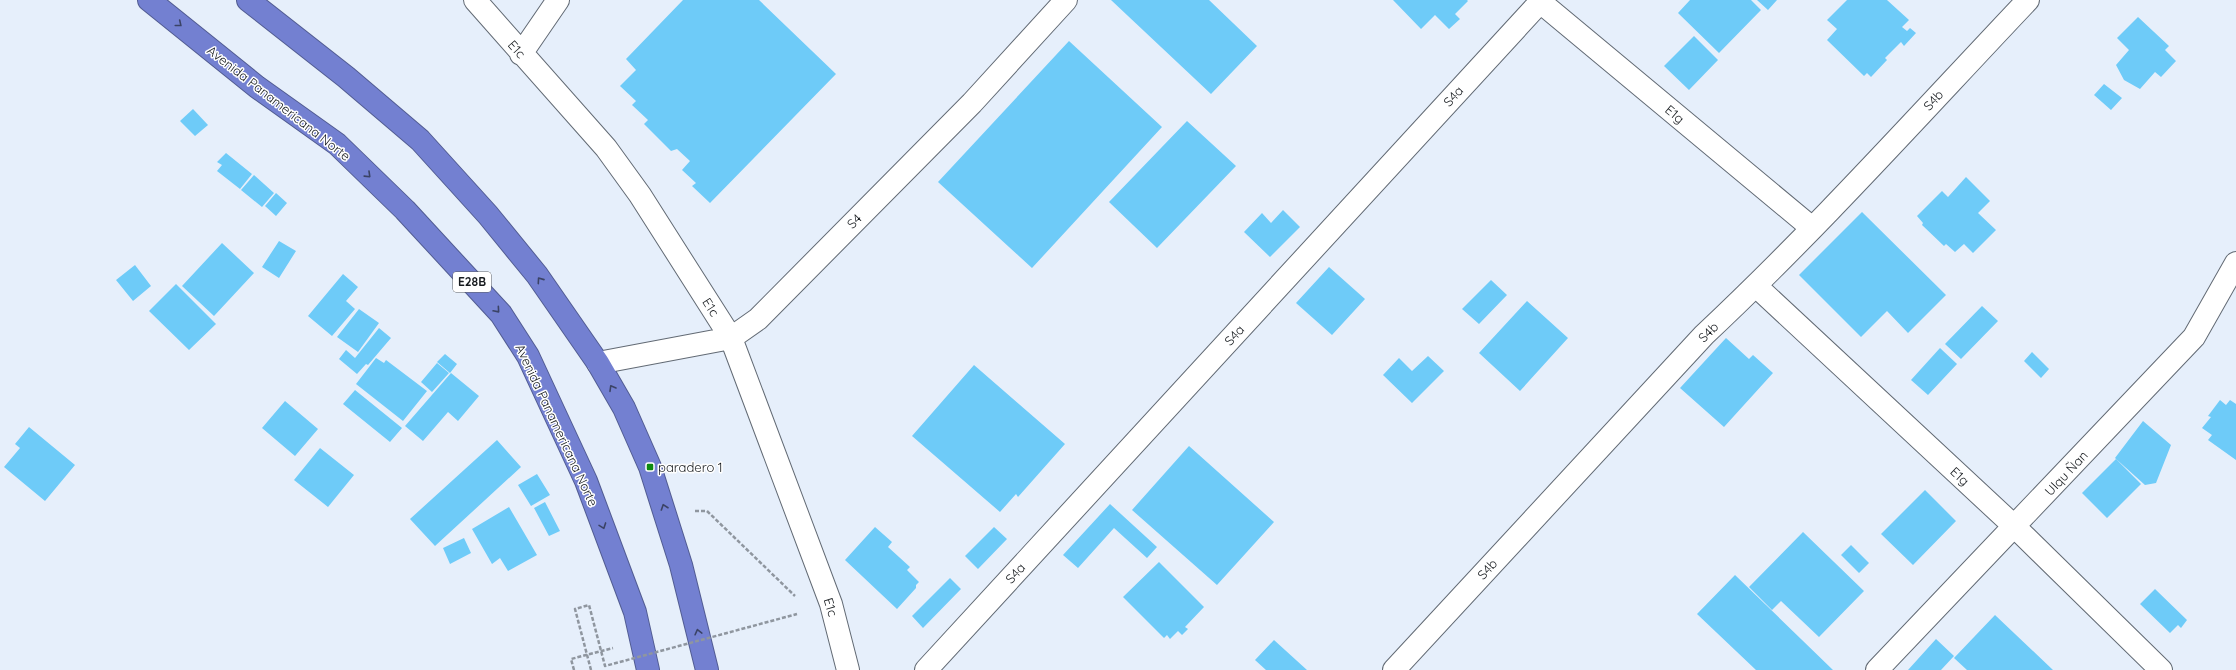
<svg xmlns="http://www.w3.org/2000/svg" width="2236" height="670" font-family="Quicksand,sans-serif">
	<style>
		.building { fill: #6ecbf8 }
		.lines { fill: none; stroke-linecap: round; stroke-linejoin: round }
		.minor-casing { stroke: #626a74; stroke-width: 24 }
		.highway-casing { stroke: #525c92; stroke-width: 24 }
		.path { stroke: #8f969f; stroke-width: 2.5; stroke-dasharray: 4 2; stroke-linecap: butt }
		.minor { stroke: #fff; stroke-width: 22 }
		.highway { stroke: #7380d1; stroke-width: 22 }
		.path-bridge { stroke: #8f969f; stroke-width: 2.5; stroke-dasharray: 4 2; stroke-linecap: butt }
		.oneway { stroke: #3b4366 }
		.poi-dot { fill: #0e8a11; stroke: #fff; stroke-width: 1.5 }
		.labels { text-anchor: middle; stroke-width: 3; stroke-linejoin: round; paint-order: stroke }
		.shield { fill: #fff; stroke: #5c5f62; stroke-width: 1 }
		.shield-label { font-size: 12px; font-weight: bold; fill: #161a1e }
		.street-label { font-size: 13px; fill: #161a1e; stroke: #fff }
		.poi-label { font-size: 13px; fill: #161a1e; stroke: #fff; text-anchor: start }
	</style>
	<rect width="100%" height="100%" fill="#e6effb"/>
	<!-- building -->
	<path class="building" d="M683,0H759L836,74L710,203L692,186L696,183L682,170L690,161L677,149L671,151L644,124L648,120L632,105L636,101L620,86L636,70L626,59Z
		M1111,0H1209L1257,46L1211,94Z
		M1393,0H1467L1468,1L1455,14L1460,19L1449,29L1435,15L1421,29Z
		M1690,0H1751L1761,10L1719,53L1678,13Z
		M1757,0H1777L1768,10Z
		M1847,0H1887L1909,20L1902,27L1907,31L1910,28L1916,33L1904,46L1901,42L1885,58L1887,60L1871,77L1867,73L1864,76L1827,40L1837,29L1827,20Z
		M2138,17L2169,46L2165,50L2176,61L2161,77L2155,72L2140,89L2124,80L2116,65L2129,50L2117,38Z
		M1694,36L1718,60L1689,90L1664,66Z
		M1069,41L1162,127L1032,268L938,182Z
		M2104,84L2122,98L2111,110L2094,95Z
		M193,109L208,125L195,136L180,121Z
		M1187,121L1236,166L1157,248L1109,202Z
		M226,153L252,174L240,189L217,171L222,165L217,162Z
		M254,175L274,193L262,207L241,190Z
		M1966,177L1990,201L1978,213L1996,230L1973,253L1964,244L1955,252L1946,244L1944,246L1922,225L1923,223L1917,216L1942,191L1948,197Z
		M276,193L287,203L276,216L265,206Z
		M1283,210L1300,227L1270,257L1244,232L1262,213L1271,223Z
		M1862,212L1946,295L1908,333L1887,311L1861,337L1799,275Z
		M279,241L296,251L279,278L262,267Z
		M222,243L254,273L214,316L182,286Z
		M135,265L151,286L133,301L116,280Z
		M1329,267L1365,299L1332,335L1296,303Z
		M343,274L358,287L346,301L355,309L332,336L308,316Z
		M1491,280L1507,295L1479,324L1462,309Z
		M176,284L216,324L189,350L149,311Z
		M1527,301L1568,338L1520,391L1479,353Z
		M1982,306L1998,321L1961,359L1945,344Z
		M359,309L379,323L358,352L337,337Z
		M379,328L391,338L368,365L366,364L357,374L339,359L346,350L355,358Z
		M1726,338L1749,359L1753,355L1773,373L1724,427L1680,388Z
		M1940,348L1957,364L1928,395L1911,380Z
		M2032,352L2049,369L2041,378L2024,361Z
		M445,354L457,364L450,373L437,362Z
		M1428,356L1444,371L1412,403L1383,375L1399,358L1412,371Z
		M376,358L384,363L386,360L427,391L403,421L356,384Z
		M437,363L449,373L432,392L421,382Z
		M974,365L1065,444L1018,497L1016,494L1000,512L912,436Z
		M451,373L479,396L458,421L448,412L423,441L405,426Z
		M355,390L402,428L390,442L343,404Z
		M2220,400L2226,405L2230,400L2236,404V460L2208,440L2212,435L2202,428L2211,417L2208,416Z
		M285,401L318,429L295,456L262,428Z
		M2143,421L2171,445L2156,483L2145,485L2115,458Z
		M29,427L75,465L45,501L4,467L20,448L15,444Z
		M497,440L521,467L435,546L410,519Z
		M1189,446L1274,522L1217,585L1132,510Z
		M320,448L354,475L328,507L294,480Z
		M2116,459L2141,484L2107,518L2082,493Z
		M537,474L550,495L531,506L518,485Z
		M1925,490L1956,521L1913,565L1881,534Z
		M545,502L560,531L549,536L534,508Z
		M1110,504L1157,547L1147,558L1114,528L1078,568L1063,555Z
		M509,507L537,555L508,571L500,558L492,564L472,529Z
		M875,527L892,542L888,547L910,567L907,570L919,582L916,585V588L897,609L845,560Z
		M994,527L1007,539L978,569L965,556Z
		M1803,532L1864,591L1819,637L1781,601L1772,610L1749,587Z
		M464,538L471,553L450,564L443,548Z
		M1851,545L1869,563L1859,573L1841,555Z
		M1159,562L1204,607L1185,627L1188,629L1182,635L1178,631L1170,639L1167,635L1164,638L1123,597Z
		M1735,575L1833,670H1756L1697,614Z
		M950,578L961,589L923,628L912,616Z
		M2155,589L2187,620L2181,628L2178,625L2170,633L2140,604Z
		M1995,615L2053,670H1967L1954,658Z
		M1936,639L1954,656L1941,670H1908Z
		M1274,640L1307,670H1266L1255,660Z"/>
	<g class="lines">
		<!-- minor casing -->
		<g class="minor-casing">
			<path id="minor" d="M475,0L606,148L640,195L731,338L831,604L848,670
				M1538,0L1812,228
				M521,54L558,0
				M1756,286L2015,527L2161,670
				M598,363L731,338L758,319L972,103L1066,0
				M926,670L1542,0
				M1394,670L1704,335C1817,229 1921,113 2028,0
				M1877,670L2194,337L2236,263"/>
		</g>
		<!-- highway casing -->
		<g class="highway-casing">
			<path id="highway" d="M149,0L257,87L337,144L405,210L501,314L528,356L586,481L635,612L648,670
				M248,0L346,77L420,140L488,215L537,275L598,363L624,408L650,467L681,565L707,670"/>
		</g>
		<!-- path -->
		<path class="path" d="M695,511H707L795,596
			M574,670L571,659L613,648"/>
		<!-- minor -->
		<use href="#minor" class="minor"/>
		<!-- highway -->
		<use href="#highway" class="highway"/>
		<!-- path-bridge -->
		<path class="path-bridge" d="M591,670L575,609L589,605L605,666L797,614"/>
	</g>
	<!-- one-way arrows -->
	<defs><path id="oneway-chevron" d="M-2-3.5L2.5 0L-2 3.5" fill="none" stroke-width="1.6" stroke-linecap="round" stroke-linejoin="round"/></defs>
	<g class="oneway">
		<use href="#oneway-chevron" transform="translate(179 24) rotate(39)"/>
		<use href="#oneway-chevron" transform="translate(368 175) rotate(44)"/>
		<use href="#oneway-chevron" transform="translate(540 280) rotate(-125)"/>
		<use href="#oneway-chevron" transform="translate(497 310) rotate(49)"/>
		<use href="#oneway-chevron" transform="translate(612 388) rotate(-120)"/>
		<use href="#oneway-chevron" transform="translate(664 507) rotate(-109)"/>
		<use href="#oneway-chevron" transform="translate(603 526) rotate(70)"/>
		<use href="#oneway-chevron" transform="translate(698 632) rotate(-104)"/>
	</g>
	<!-- markers -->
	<rect class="poi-dot" x="646" y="463" width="8" height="8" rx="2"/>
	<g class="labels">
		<!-- shield labels -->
		<rect class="shield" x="453" y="272" width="38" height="20" rx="3"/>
		<g class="shield-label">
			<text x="472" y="286">E28B</text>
		</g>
		<!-- street labels -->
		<g class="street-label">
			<text transform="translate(517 49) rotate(49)" y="5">E1c</text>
			<text transform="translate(1453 96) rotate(-47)" y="5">S4a</text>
			<text transform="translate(1933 100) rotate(-47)" y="5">S4b</text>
			<text transform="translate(279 103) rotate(38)" y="5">Avenida Panamericana Norte</text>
			<text transform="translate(1675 114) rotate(40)" y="5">E1g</text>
			<text transform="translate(854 221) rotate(-45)" y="5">S4</text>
			<text transform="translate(711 307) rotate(57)" y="5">E1c</text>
			<text transform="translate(1708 332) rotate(-45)" y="5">S4b</text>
			<text transform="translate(1234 335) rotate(-47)" y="5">S4a</text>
			<text transform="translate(557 425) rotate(65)" y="5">Avenida Panamericana Norte</text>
			<text transform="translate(2066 473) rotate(-47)" y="5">Ulqu Ñan</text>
			<text transform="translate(1960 476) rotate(43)" y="5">E1g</text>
			<text transform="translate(1487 569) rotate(-47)" y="5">S4b</text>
			<text transform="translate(1015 573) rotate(-47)" y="5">S4a</text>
			<text transform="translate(831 607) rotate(73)" y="5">E1c</text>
		</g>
		<!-- poi labels -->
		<g class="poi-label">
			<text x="658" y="472">paradero 1</text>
		</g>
	</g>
</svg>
